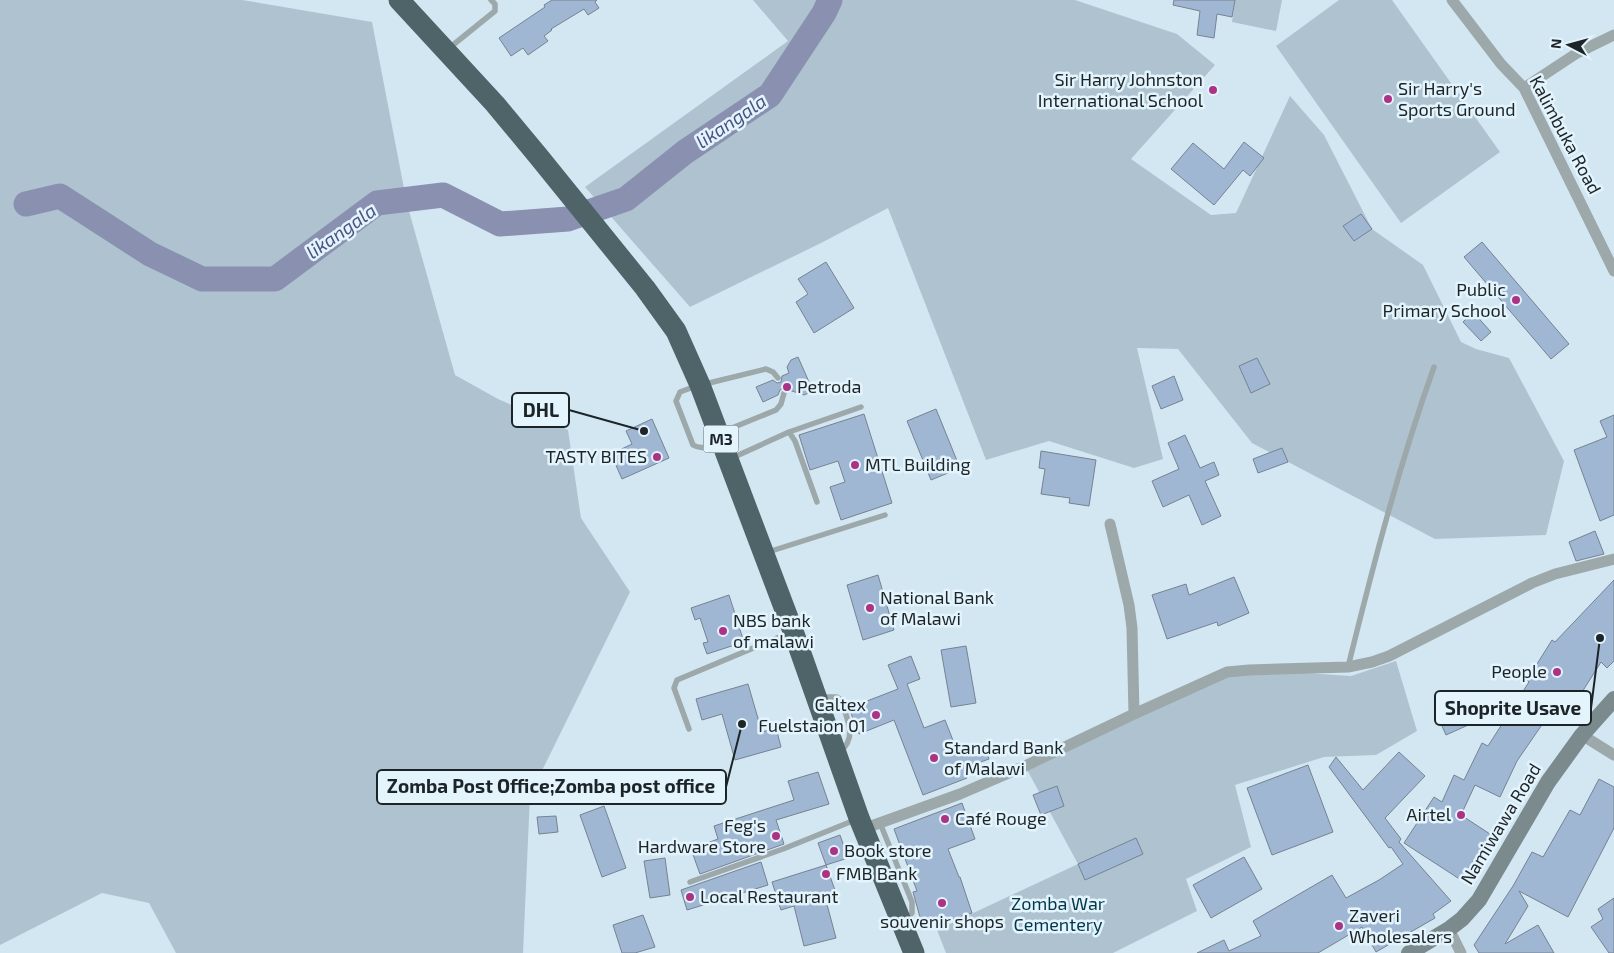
<svg xmlns="http://www.w3.org/2000/svg" width="1614" height="953" font-family="'Exo 2',sans-serif">
	<style>
		.green { fill: #aec3cf }
		.lines { fill: none; stroke-linecap: round; stroke-linejoin: round }
		.river { stroke: #8a90b0; stroke-width: 25 }
		.building { fill: #a0b7d4; stroke: #768291 }
		.lane { stroke: #9da8aa; stroke-width: 5.5 }
		.street { stroke: #9da8aa; stroke-width: 11 }
		.secondary { stroke: #7b8a8d; stroke-width: 16 }
		.highway { stroke: #4e6468; stroke-width: 21 }
		.poi-dot { fill: #ac3285; stroke: #e3f4fd; stroke-width: 2 }
		.labels { text-anchor: middle; stroke-width: 5; stroke-linejoin: round; paint-order: stroke }
		.shield { fill: #e3f4fd; stroke: #586268; stroke-width: 1 }
		.shield-label { font-size: 16px; font-weight: bold; fill: #1d2428 }
		.poi-label { font-size: 18px; fill: #1d2428; stroke: #e3f4fd; text-anchor: start }
		.street-label { font-size: 18px; fill: #1d2428; stroke: #e3f4fd }
		.park-label { font-size: 18px; fill: #02364b; stroke: #e3f4fd }
		.water-label { font-size: 19px; font-style: italic; fill: #4b5282; stroke: #e3f4fd }
		.leader { fill: none; stroke: #1d2428; stroke-width: 2 }
		.callout-dot { fill: #1d2428; stroke: #e3f4fd; stroke-width: 2 }
		.callout { fill: #e3f4fd; stroke: #1d2428; stroke-width: 2 }
		.callout-label { font-size: 19px; text-anchor: middle; font-weight: bold; fill: #1d2428 }
	</style>
	<rect width="100%" height="100%" fill="#d3e7f3"/>
	<!-- green -->
	<path class="green" d="M0,0H242L372,22L407,204L455,375L498,399L568,430L581,518L630,592L530,795L523,953H176L149,903L102,893L0,945Z
		M753,0H1075L1177,34L1215,65L1131,159L1211,215L1236,213L1290,96L1324,135L1372,229L1423,265L1461,342L1476,349L1509,358L1564,461L1546,535L1435,539L1252,443L1178,349L1137,348L1163,459L1134,468L1049,441L986,460L888,208L819,244L690,307L585,187L788,41Z
		M1235,0H1282L1276,31L1232,22Z
		M1339,0H1392L1500,152L1401,223L1276,46Z
		M1396,661L1417,731L1376,755L1324,757L1235,785L1251,847L1186,879L1197,911L1113,953H946L937,930L1078,864L1025,766L1227,668L1351,676Z"/>
	<g class="lines">
		<!-- river -->
		<path class="river" d="M26,204L60,196L150,254L202,279H275L377,203L443,195L500,224L568,219L626,199L685,152L770,95L824,13L830,0"/>
	</g>
	<!-- building -->
	<path class="building" d="M552,0H597L595,2L599,8L588,15L584,9L551,29L552,30L544,36L548,41L528,55L523,48L511,56L499,38L545,7L544,5Z
		M1174,0H1235L1232,17L1217,14L1214,38L1197,35L1200,11L1173,5Z
		M1244,142L1264,158L1250,176L1243,170L1214,205L1171,169L1193,143L1224,169Z
		M1361,214L1372,229L1354,241L1343,226Z
		M1482,242L1569,344L1551,359L1464,257Z
		M826,262L854,308L814,333L796,302L808,294L798,279Z
		M1473,312L1491,332L1481,341L1463,322Z
		M798,357L813,391L804,395L783,388L780,390L778,395L763,402L756,387L773,380L777,383L781,382L782,376L789,373L787,367L791,360Z
		M1257,358L1270,384L1251,393L1239,366Z
		M1174,376L1183,400L1161,409L1152,386Z
		M936,409L960,468L931,480L907,421Z
		M864,414L892,503L841,520L830,487L845,482L838,461L810,470L799,435Z
		M1614,415V515L1600,521L1574,450L1607,437L1600,421Z
		M652,419L669,458L622,479L611,454L632,444L626,431Z
		M1185,435L1200,468L1214,462L1219,475L1205,481L1221,516L1202,525L1189,495L1163,507L1152,481L1179,469L1168,443Z
		M1282,448L1288,462L1258,473L1253,459Z
		M1041,451L1096,460L1089,506L1069,503L1070,498L1041,494L1045,469L1039,468Z
		M1595,531L1604,554L1576,561L1569,542Z
		M878,575L894,630L863,640L847,585Z
		M1234,577L1249,613L1218,626L1217,622L1167,639L1152,595L1186,584L1189,595Z
		M1614,580V661L1607,668L1601,662L1572,708L1559,700L1517,761L1500,797L1475,785L1461,815L1490,834L1461,880L1404,843L1434,797L1442,802L1454,775L1464,780L1482,743L1488,746L1529,682L1527,680L1552,640L1555,642Z
		M729,595L744,642L707,654L703,643L708,642L700,618L695,620L691,608Z
		M966,646L976,703L951,707L941,650Z
		M911,656L920,679L907,684L924,728L945,720L958,753L984,744L989,759L964,768L967,778L923,795L894,720L859,734L849,708L898,689L888,665Z
		M748,684L762,732L776,728L781,747L735,760L722,714L702,720L696,699Z
		M1475,692L1486,717L1446,735L1435,710Z
		M1399,752L1425,776L1385,818L1401,839L1399,842L1451,901L1433,914L1435,918L1376,952L1362,927L1318,953H1197L1224,940L1229,951L1261,936L1253,921L1332,875L1346,898L1379,880L1403,864L1391,847L1389,848L1329,767L1336,757L1363,790Z
		M1308,765L1333,832L1272,855L1247,788Z
		M818,772L829,804L776,820L784,844L700,874L691,849L718,839L714,826L794,800L788,781Z
		M1599,779L1614,787V828L1568,917L1519,891L1528,906L1505,944L1538,925L1554,953H1479L1474,945L1513,886L1532,852L1543,857L1570,810L1580,815Z
		M1057,786L1064,806L1041,815L1033,795Z
		M962,803L975,839L948,849L959,877H960L972,913L923,928L913,892L917,891L894,829Z
		M604,806L626,868L602,877L580,815Z
		M556,816L558,832L539,834L537,817Z
		M840,835L848,858L826,865L818,843Z
		M1136,838L1143,854L1085,880L1078,864Z
		M1244,857L1262,889L1211,918L1193,885Z
		M665,858L670,895L650,898L644,861Z
		M761,862L768,885L687,910L681,890Z
		M826,865L836,893L825,897L836,938L804,946L794,906L781,910L772,882Z
		M1614,898V953H1609L1591,927L1603,919L1598,909Z
		M643,915L655,947L635,953H622L613,925Z"/>
	<g class="lines">
		<!-- lane -->
		<path class="lane" d="M448,49L495,11V4L491,0
			M705,384L766,369L773,372L778,378
			M696,386L680,392L676,401L693,445C701,450 709,446 718,444
			M722,432L776,410L781,404L784,393
			M789,432L795,441L817,502
			M732,458L789,432L861,407
			M768,552L885,515
			M1348,667C1373,566 1399,465 1434,367
			M821,697H837L841,700C847,720 858,736 840,752
			M689,729L674,688L677,680L789,633
			M880,823L912,902V913L905,920
			M690,882L783,849L855,820"/>
		<!-- street -->
		<path class="street" d="M1452,0L1501,64L1524,88L1614,271
			M1524,88L1577,53L1614,35
			M1110,524L1129,605L1132,628L1134,714
			M1582,735L1614,755
			M863,829L960,794L1025,766L1134,714L1227,672L1249,670L1348,667L1372,662L1389,656L1532,583L1555,574L1614,559
			M1449,929L1461,953"/>
		<!-- secondary -->
		<path class="secondary" d="M1409,953L1449,929L1462,919L1479,900L1548,782L1582,735L1614,699"/>
		<!-- highway -->
		<path class="highway" d="M399,0L495,104L539,157L645,288L676,331L700,385L793,631L859,818L914,953"/>
	</g>
	<!-- markers -->
	<g class="poi-dot">
		<circle cx="1213" cy="90" r="5"/>
		<circle cx="1388" cy="99" r="5"/>
		<circle cx="1516" cy="300" r="5"/>
		<circle cx="787" cy="387" r="5"/>
		<circle cx="657" cy="457" r="5"/>
		<circle cx="855" cy="465" r="5"/>
		<circle cx="870" cy="608" r="5"/>
		<circle cx="723" cy="631" r="5"/>
		<circle cx="1557" cy="672" r="5"/>
		<circle cx="876" cy="715" r="5"/>
		<circle cx="934" cy="758" r="5"/>
		<circle cx="1461" cy="815" r="5"/>
		<circle cx="945" cy="819" r="5"/>
		<circle cx="776" cy="836" r="5"/>
		<circle cx="834" cy="851" r="5"/>
		<circle cx="826" cy="874" r="5"/>
		<circle cx="690" cy="897" r="5"/>
		<circle cx="942" cy="903" r="5"/>
		<circle cx="1339" cy="926" r="5"/>
	</g>
	<g class="labels">
		<!-- shield labels -->
		<rect class="shield" x="703.5" y="425.5" width="35" height="27" rx="4"/>
		<g class="shield-label">
			<text x="721" y="445">M3</text>
		</g>
		<!-- poi labels -->
		<g class="poi-label">
			<text x="1203" y="86" text-anchor="end">Sir Harry Johnston<tspan x="1203" dy="21">International School</tspan></text>
			<text x="1398" y="95">Sir Harry's<tspan x="1398" dy="21">Sports Ground</tspan></text>
			<text x="1506" y="296" text-anchor="end">Public<tspan x="1506" dy="21">Primary School</tspan></text>
			<text x="797" y="393">Petroda</text>
			<text x="647" y="463" text-anchor="end">TASTY BITES</text>
			<text x="865" y="471">MTL Building</text>
			<text x="880" y="604">National Bank<tspan x="880" dy="21">of Malawi</tspan></text>
			<text x="733" y="627">NBS bank<tspan x="733" dy="21">of malawi</tspan></text>
			<text x="1547" y="678" text-anchor="end">People</text>
			<text x="866" y="711" text-anchor="end">Caltex<tspan x="866" dy="21">Fuelstaion 01</tspan></text>
			<text x="944" y="754">Standard Bank<tspan x="944" dy="21">of Malawi</tspan></text>
			<text x="1451" y="821" text-anchor="end">Airtel</text>
			<text x="955" y="825">Café Rouge</text>
			<text x="766" y="832" text-anchor="end">Feg's<tspan x="766" dy="21">Hardware Store</tspan></text>
			<text x="844" y="857">Book store</text>
			<text x="836" y="880">FMB Bank</text>
			<text x="700" y="903">Local Restaurant</text>
			<text x="1349" y="922">Zaveri<tspan x="1349" dy="21">Wholesalers</tspan></text>
			<text x="942" y="928" text-anchor="middle">souvenir shops</text>
		</g>
		<!-- street labels -->
		<g class="street-label">
			<text transform="translate(1565 135) rotate(62)" y="6">Kalimbuka Road</text>
			<text transform="translate(1501 824) rotate(-59)" y="6">Namiwawa Road</text>
		</g>
		<!-- park labels -->
		<g class="park-label">
			<text x="1058" y="910">Zomba War<tspan x="1058" dy="21">Cementery</tspan></text>
		</g>
		<!-- water labels -->
		<g class="water-label">
			<text transform="translate(731 121) rotate(-34)" y="7">likangala</text>
			<text transform="translate(341 231) rotate(-35)" y="7">likangala</text>
		</g>
	</g>
	<!-- callouts -->
	<path class="leader" d="M644 431L569 410M1600 638L1591 708M742 724L726 787"/>
	<g class="callout-dot">
		<circle cx="644" cy="431" r="5"/>
		<circle cx="1600" cy="638" r="5"/>
		<circle cx="742" cy="724" r="5"/>
	</g>
	<g class="callout">
		<rect x="512" y="393" width="57" height="34" rx="5"/>
		<rect x="1435" y="691" width="156" height="34" rx="5"/>
		<rect x="377" y="770" width="349" height="34" rx="5"/>
	</g>
	<g class="callout-label">
		<text x="541" y="417">DHL</text>
		<text x="1513" y="715">Shoprite Usave</text>
		<text x="551" y="793">Zomba Post Office;Zomba post office</text>
	</g>
	<!-- north arrow -->
	<g transform="translate(1569 45) rotate(276)" stroke="#e3f4fd" stroke-width="4" paint-order="stroke">
	<path d="M0-4L9 19L0 12L-9 19Z" fill="#1d2428"/>
	<text y="-8" font-size="14" font-weight="bold" text-anchor="middle" fill="#1d2428">N</text>
	</g>
</svg>
